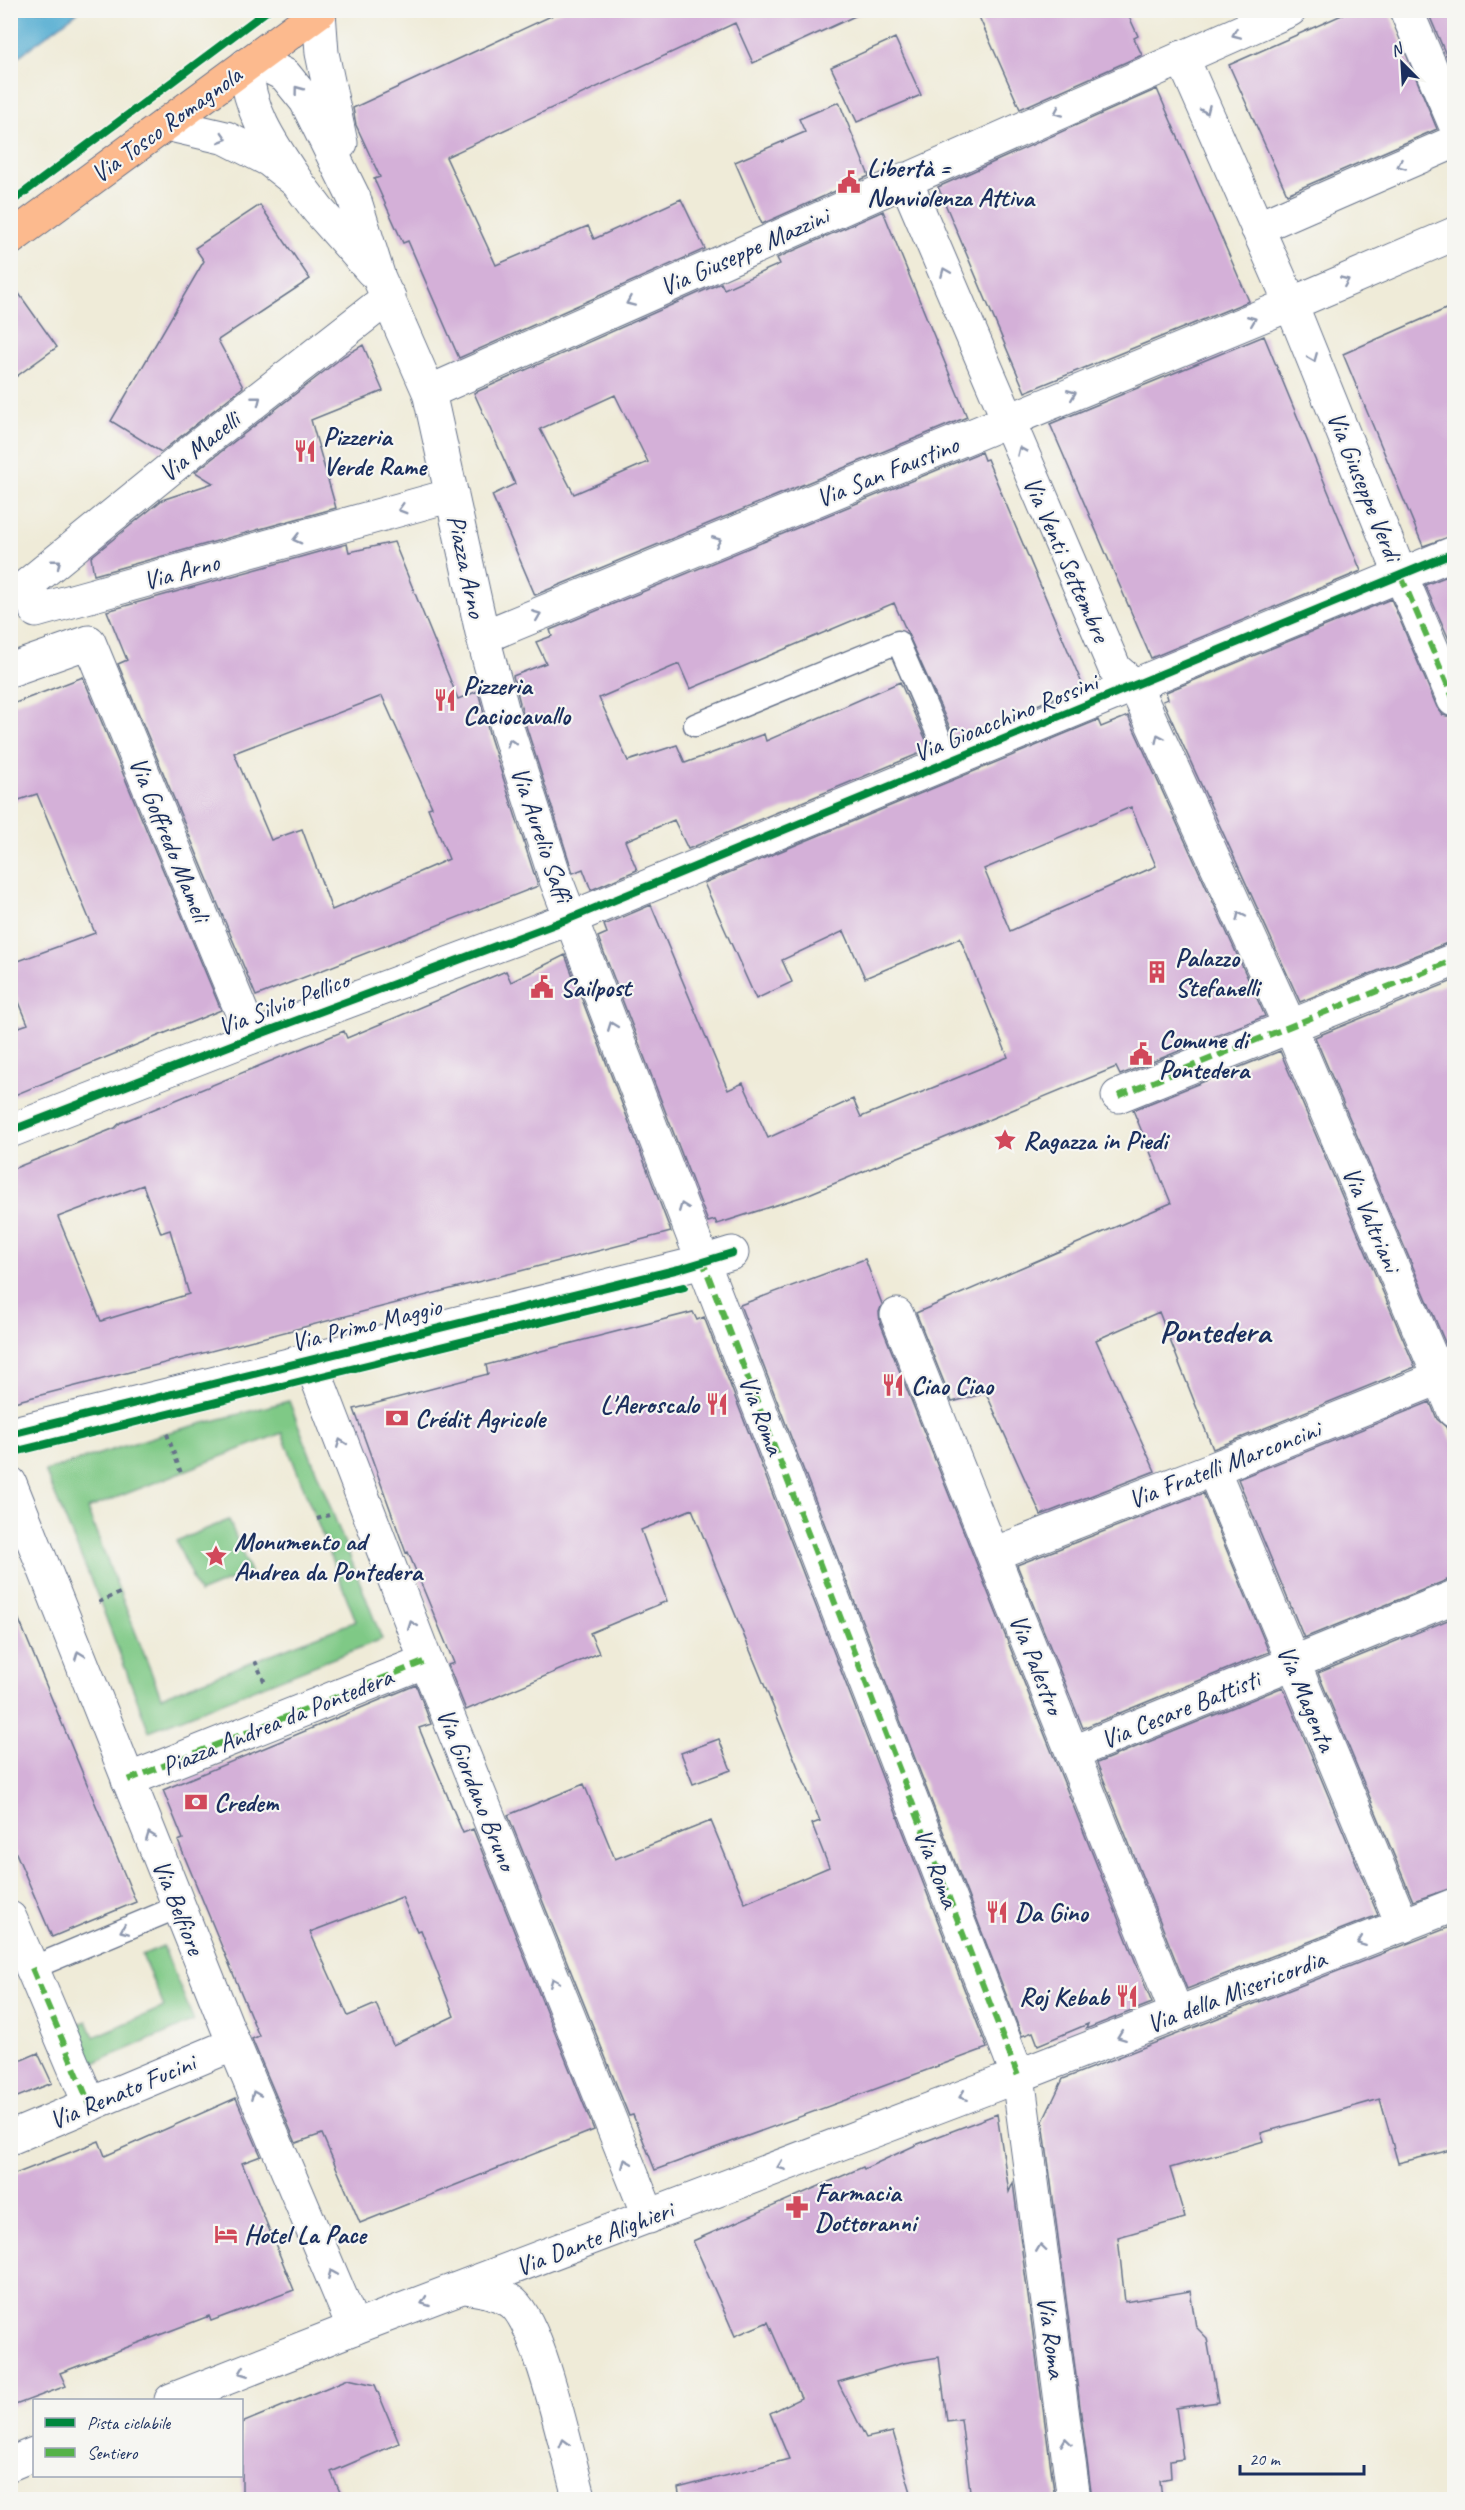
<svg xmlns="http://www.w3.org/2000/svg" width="1465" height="2510" font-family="Caveat,sans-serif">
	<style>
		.green { fill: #7fc986; stroke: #4d7c72; stroke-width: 1.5; fill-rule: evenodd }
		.water { fill: #55add2; stroke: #386e98; stroke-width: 1.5 }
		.building { fill: #d4b0d8; fill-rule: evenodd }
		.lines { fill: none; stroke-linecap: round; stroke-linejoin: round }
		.service-casing { stroke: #657189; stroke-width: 25 }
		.pedestrian-casing { stroke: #657189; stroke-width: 35 }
		.minor-casing { stroke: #657189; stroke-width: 35 }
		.tertiary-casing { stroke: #657189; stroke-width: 35 }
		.primary-casing { stroke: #657189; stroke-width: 35 }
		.path { stroke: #657189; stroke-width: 4; stroke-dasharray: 4.5 4.5; stroke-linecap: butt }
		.service { stroke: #fff; stroke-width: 22 }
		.pedestrian { stroke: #fff; stroke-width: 33 }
		.minor { stroke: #fff; stroke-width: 33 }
		.tertiary { stroke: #fff; stroke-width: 33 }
		.primary { stroke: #fcba8e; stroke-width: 33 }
		.quiet { stroke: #55b248; stroke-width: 6; stroke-dasharray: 12 6; stroke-linecap: butt }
		.cycleway-casing { stroke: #f6f6f2; stroke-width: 11 }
		.cycleway { stroke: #00873e; stroke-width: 8 }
		.oneway { stroke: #8d97ae }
		.labels { text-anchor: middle; stroke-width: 4.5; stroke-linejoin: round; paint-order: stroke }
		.street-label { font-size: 26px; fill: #1b2f5e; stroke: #f6f6f2 }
		.poi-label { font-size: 26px; font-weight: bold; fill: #1b2f5e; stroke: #f6f6f2; text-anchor: start }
		.district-label { font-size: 32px; font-weight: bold; fill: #1b2f5e; stroke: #f6f6f2 }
	</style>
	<rect width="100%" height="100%" fill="#f6f6f2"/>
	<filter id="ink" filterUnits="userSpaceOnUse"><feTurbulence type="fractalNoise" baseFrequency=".0167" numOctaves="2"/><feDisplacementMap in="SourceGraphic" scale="12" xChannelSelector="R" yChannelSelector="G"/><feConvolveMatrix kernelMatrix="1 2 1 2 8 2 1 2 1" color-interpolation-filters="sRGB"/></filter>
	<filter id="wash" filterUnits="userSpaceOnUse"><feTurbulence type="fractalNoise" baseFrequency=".008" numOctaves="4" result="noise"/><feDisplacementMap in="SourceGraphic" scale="24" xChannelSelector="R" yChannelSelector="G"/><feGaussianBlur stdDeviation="1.35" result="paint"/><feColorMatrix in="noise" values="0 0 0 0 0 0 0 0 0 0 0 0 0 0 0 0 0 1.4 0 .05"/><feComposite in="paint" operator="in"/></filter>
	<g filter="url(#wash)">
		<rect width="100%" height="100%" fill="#efebd8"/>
		<!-- green -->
		<path class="green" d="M289,1401L382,1639L149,1731L100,1602L45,1471L166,1433ZM282,1433L356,1621L161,1697L87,1509Z
			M229,1520L250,1572L199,1593L176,1541Z
			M163,1946L194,2021L85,2067L68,2029L87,2021L94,2037L164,2007L142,1955Z"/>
		<!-- water -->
		<path class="water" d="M11,10H79V11L11,62Z"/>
		<g id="blocks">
			<!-- building -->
			<path class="building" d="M564,10H868L753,63L735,23L446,157L496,265L588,226L594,239L681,199L705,249L459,358L408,241L403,243L374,179L380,177L356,125L353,108Z
				M976,10H1126L1138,36L1134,38L1142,55L1020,109Z
				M1353,10H1388L1437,129L1287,194L1229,65Z
				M1427,10H1455V76Z
				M895,38L921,95L857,122L831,67Z
				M1157,89L1249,301L1025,392L938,187Z
				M839,102L869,176L762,224L735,162L805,132L799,119Z
				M260,205L310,279L218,340L243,387L161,452L111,421L204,261L195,248Z
				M883,211L967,417L535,595L492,495L515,484L474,393L721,283L724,289L780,264L777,258ZM615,395L648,462L574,494L540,429Z
				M10,281L57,347L10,381Z
				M1455,305V535L1423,546L1343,354Z
				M1264,336L1361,571L1151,658L1050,424Z
				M363,345L383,391L311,420L336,508L94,575L91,557L162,500L213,483L195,472L344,356Z
				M981,452L984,460L987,459L1083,686L955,739L894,603L690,689L679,664L599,698L628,761L677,745L685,763L764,734L766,741L900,682L930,749L688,849L674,820L625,841L637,870L591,890L583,869L573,873L526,726L513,676L546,663L536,642L552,636L550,630Z
				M394,542L458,699L478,691L490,737L538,886L256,996L118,664L127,660L107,611L347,544L349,552ZM382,696L432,807L428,808L449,859L332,910L302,829L271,840L234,753Z
				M1455,573V653L1425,585Z
				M1391,599L1437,707L1443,715L1455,718V942L1447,943L1300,1002L1163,701L1168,699L1166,692Z
				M83,677L221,1010L10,1097V1030L28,1024L10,980V964L95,933L37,794L10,803V705Z
				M1128,716L1265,1016L1120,1075L1116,1067L804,1196L717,1224L715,1220L708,1222L598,937L607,933L604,925L651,905L728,1090L743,1083L768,1138L853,1099L861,1117L1008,1057L960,938L865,978L844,931L782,960L792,982L756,999L704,883L1098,720L1101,727ZM1131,807L1156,866L1010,931L984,869Z
				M565,955L671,1232L10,1403V1170L115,1128L120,1123L344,1031L347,1038L506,971L511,982ZM143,1185L161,1233L170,1230L189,1294L101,1321L58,1217Z
				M1455,980V1354H1450L1315,1037Z
				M1280,1051L1415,1367L1213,1449L1159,1312L1096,1340L1155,1471L1041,1515L986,1393L952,1402L916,1313L1171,1203L1133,1110Z
				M865,1259L882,1304L879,1312L880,1322L1152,2003L1086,2029L1088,2024L1038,2045L1033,2032L1022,2036L740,1305Z
				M693,1312L697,1320L704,1317L987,2048L655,2170L633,2115L629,2116L508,1815L584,1784L615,1859L711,1821L745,1903L829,1867L812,1824L820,1821L692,1509L641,1530L667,1601L590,1633L599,1653L466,1710L448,1665L454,1663L408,1552L406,1553L354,1409L488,1374L486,1365Z
				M1430,1402L1437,1419L1446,1427L1455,1447V1579L1447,1580L1304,1638L1238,1479Z
				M1203,1493L1269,1652L1083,1728L1017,1565Z
				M10,1598L136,1902L52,1937L10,1839Z
				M1455,1617V1887L1413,1901L1318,1673Z
				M416,1685L431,1724L419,1728L463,1833L473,1829L594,2130L360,2223L322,2134L296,2143L252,2039L259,2036L178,1841L183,1839L163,1790ZM402,1897L417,1931L421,1930L454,2016L393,2045L376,2004L348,2016L310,1932Z
				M1283,1687L1378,1915L1187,1989L1097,1763Z
				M719,1739L731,1770L693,1784L681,1753Z
				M1455,1925V2149L1398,2163L1380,2099L1261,2133L1264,2141L1170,2168L1185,2218L1118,2237L1125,2302L1190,2291L1196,2327L1207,2338L1218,2402L1176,2408L1183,2459L1170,2461L1171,2478L1160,2480L1162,2499H1092L1043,2121L1063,2079Z
				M38,2053L52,2083L10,2100V2065Z
				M236,2098L261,2156L242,2163L294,2290L211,2321L209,2316L60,2373L66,2386L10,2407V2176L99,2141L105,2156Z
				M997,2114L1009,2192L1013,2183L1055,2499H971L961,2419L947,2421L939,2357L903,2363L838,2382L866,2438L893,2432L913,2499H680L678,2488L789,2459L770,2413L801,2398L768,2322L735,2336L693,2241L863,2167L864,2169L918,2144Z
				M348,2379L375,2385L399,2443L331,2472L343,2499H242V2423Z"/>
		</g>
	</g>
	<g filter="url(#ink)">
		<use href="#blocks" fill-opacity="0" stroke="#657189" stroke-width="1.5"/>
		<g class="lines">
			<!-- service casing -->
			<g class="service-casing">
				<path id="service" d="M695,725L898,642L950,762
					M32,1968L178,1907"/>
			</g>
			<!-- pedestrian casing -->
			<g class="pedestrian-casing">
				<path id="pedestrian" d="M1401,576L1454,700
					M1118,1096L1454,960
					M732,1253L703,1262L1018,2076
					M128,1780L426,1661
					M32,1968L90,2105"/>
			</g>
			<!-- minor casing -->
			<g class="minor-casing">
				<path id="minor" d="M1406,10L1454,122
					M319,12L322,53L341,143
					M1182,57L1291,304L1401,576
					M166,124L226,138L269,160L297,182L318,210L372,271
					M905,179L1115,669L1135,686L1290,1026L1454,1411
					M1257,228L1454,142
					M429,392L1290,10
					M10,599L198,446L389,297
					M36,611L452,495
					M483,637L1291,304L1454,234
					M89,642L252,1037
					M10,670L89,642
					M10,1131L252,1037L571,918L1454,553
					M897,1315L1177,2014
					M310,1360L426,1661L649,2217
					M10,1434L703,1262L556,880L508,731L483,637L429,392L379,278L354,198L306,101L285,75L269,67L246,65C248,111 272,145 297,182
					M1213,1469L1403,1926
					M10,1483L234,2044L354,2328
					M993,1554L1213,1469L1454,1372
					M1072,1753L1454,1597
					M10,1918L32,1968
					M1018,2076L1454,1905
					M10,2138L234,2044"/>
			</g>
			<!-- tertiary casing -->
			<g class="tertiary-casing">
				<path id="tertiary" d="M465,2287C482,2290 499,2292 513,2303C541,2327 568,2459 580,2500
					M171,2400L354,2328L1018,2076L1074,2500
					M10,2464L34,2454"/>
			</g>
			<!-- primary casing -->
			<g class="primary-casing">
				<path id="primary" d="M10,239L321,10"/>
			</g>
			<!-- path -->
			<path class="path" d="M167,1434L181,1473
				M317,1519L329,1515
				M99,1602L120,1593
				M255,1661L266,1685"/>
			<!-- service -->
			<use href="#service" class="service"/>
			<!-- pedestrian -->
			<use href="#pedestrian" class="pedestrian"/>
			<!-- minor -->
			<use href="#minor" class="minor"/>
			<!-- tertiary -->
			<use href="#tertiary" class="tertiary"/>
			<!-- primary -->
			<use href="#primary" class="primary"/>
			<!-- quiet -->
			<path class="quiet" d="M1401,576L1454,700
				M1118,1096L1454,960
				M707,1261L703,1262L1018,2076
				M128,1780L426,1661
				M32,1968L90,2105"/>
			<!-- cycleway casing -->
			<g class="cycleway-casing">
				<path id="cycleway" d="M10,203L268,10
					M10,1131L252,1037L571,918L1454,553
					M10,1434L679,1269L732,1253
					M10,1453L684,1287"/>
			</g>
			<!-- cycleway -->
			<use href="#cycleway" class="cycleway"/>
		</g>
		<!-- one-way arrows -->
		<defs><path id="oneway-chevron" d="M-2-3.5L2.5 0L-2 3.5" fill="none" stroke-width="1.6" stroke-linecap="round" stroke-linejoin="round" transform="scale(1.5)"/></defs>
		<g class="oneway">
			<use href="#oneway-chevron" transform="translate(1236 34) rotate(157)"/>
			<use href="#oneway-chevron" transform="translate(298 90) rotate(-127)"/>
			<use href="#oneway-chevron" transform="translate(1206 110) rotate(66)"/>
			<use href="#oneway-chevron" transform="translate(1058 112) rotate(156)"/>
			<use href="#oneway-chevron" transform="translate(223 138) rotate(18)"/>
			<use href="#oneway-chevron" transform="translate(1401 165) rotate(156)"/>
			<use href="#oneway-chevron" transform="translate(945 272) rotate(-113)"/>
			<use href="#oneway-chevron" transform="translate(1345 281) rotate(-23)"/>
			<use href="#oneway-chevron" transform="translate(630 302) rotate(156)"/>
			<use href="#oneway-chevron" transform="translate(1252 320) rotate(-22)"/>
			<use href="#oneway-chevron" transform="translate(1313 358) rotate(68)"/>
			<use href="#oneway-chevron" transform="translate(1072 394) rotate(-22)"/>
			<use href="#oneway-chevron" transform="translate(257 400) rotate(-38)"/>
			<use href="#oneway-chevron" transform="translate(1021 451) rotate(-114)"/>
			<use href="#oneway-chevron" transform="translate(402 509) rotate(164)"/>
			<use href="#oneway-chevron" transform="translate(297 539) rotate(165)"/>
			<use href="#oneway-chevron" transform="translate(717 541) rotate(-22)"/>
			<use href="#oneway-chevron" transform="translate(57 563) rotate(-39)"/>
			<use href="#oneway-chevron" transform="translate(537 615) rotate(-22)"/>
			<use href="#oneway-chevron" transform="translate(1159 738) rotate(-115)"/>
			<use href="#oneway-chevron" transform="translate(511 743) rotate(-108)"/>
			<use href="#oneway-chevron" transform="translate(1240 916) rotate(-115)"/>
			<use href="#oneway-chevron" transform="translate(612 1026) rotate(-111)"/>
			<use href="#oneway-chevron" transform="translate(683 1207) rotate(-111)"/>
			<use href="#oneway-chevron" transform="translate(341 1443) rotate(-111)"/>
			<use href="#oneway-chevron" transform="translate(412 1625) rotate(-111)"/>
			<use href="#oneway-chevron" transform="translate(79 1655) rotate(-111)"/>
			<use href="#oneway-chevron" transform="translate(150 1836) rotate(-111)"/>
			<use href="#oneway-chevron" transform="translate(124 1930) rotate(157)"/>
			<use href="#oneway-chevron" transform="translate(1361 1942) rotate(159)"/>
			<use href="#oneway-chevron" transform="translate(554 1982) rotate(-112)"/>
			<use href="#oneway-chevron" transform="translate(1121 2036) rotate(159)"/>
			<use href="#oneway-chevron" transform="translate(255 2095) rotate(-113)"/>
			<use href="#oneway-chevron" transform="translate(963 2096) rotate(159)"/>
			<use href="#oneway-chevron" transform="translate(626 2163) rotate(-112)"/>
			<use href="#oneway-chevron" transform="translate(781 2166) rotate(159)"/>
			<use href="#oneway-chevron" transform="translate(1041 2248) rotate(-98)"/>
			<use href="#oneway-chevron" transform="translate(332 2274) rotate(-113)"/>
			<use href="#oneway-chevron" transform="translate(425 2302) rotate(160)"/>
			<use href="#oneway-chevron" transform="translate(243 2372) rotate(158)"/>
			<use href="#oneway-chevron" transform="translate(1066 2442) rotate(-98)"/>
			<use href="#oneway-chevron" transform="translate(564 2443) rotate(-105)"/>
		</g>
	</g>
	<!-- icons -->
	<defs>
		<g id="civic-bare" transform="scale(1.8)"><path d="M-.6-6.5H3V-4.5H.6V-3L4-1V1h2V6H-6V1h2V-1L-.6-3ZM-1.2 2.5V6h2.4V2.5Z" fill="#d1495b" stroke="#f6f6f2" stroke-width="2.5" paint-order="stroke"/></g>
		<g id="restaurant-bare" transform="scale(1.8)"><path d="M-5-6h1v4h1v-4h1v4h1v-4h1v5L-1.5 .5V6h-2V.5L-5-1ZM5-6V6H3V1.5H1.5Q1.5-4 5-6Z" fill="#d1495b" stroke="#f6f6f2" stroke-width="2.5" paint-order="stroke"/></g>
		<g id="building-bare" transform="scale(1.8)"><path d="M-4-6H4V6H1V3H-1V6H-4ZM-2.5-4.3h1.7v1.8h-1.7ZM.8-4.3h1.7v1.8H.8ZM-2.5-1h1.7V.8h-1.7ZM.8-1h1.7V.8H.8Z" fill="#d1495b" stroke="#f6f6f2" stroke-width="2.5" paint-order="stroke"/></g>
		<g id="sight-bare" transform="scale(1.8)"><path d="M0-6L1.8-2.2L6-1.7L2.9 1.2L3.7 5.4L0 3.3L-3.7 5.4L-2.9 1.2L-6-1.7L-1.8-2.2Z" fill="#d1495b" stroke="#f6f6f2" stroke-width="2.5" paint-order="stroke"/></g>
		<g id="bank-bare" transform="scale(1.8)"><path d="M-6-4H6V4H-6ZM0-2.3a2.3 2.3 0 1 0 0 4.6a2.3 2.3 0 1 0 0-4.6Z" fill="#d1495b" stroke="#f6f6f2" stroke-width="2.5" paint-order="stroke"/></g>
		<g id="pharmacy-bare" transform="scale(1.8)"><path d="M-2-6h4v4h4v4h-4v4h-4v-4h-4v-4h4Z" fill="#d1495b" stroke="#f6f6f2" stroke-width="2.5" paint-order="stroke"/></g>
		<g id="hotel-bare" transform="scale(1.8)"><path d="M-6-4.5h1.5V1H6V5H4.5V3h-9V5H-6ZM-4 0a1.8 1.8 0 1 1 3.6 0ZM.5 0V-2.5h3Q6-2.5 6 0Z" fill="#d1495b" stroke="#f6f6f2" stroke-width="2.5" paint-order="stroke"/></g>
	</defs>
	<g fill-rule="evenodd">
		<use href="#civic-bare" x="849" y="182"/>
		<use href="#restaurant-bare" x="305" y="451"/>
		<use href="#restaurant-bare" x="445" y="700"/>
		<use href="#building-bare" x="1157" y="972"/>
		<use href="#civic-bare" x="542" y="987"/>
		<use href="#civic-bare" x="1141" y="1054"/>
		<use href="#sight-bare" x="1005" y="1140"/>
		<use href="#restaurant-bare" x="893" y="1385"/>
		<use href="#restaurant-bare" x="717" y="1404"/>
		<use href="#bank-bare" x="397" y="1418"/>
		<use href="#sight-bare" x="216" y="1556"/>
		<use href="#bank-bare" x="196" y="1802"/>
		<use href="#restaurant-bare" x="997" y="1912"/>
		<use href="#restaurant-bare" x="1127" y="1996"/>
		<use href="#pharmacy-bare" x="797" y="2207"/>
		<use href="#hotel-bare" x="226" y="2234"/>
	</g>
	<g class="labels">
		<!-- street labels -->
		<g class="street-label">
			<text transform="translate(166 124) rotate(-36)" y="9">Via Tosco Romagnola</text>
			<text transform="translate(744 251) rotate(-24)" y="9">Via Giuseppe Mazzini</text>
			<text transform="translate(199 446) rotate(-39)" y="9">Via Macelli</text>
			<text transform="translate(887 471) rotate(-22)" y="9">Via San Faustino</text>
			<text transform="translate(1365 486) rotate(68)" y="9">Via Giuseppe Verdi</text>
			<text transform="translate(1067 559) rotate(66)" y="9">Via Venti Settembre</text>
			<text transform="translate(467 566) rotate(78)" y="9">Piazza Arno</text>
			<text transform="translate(181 571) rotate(-15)" y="9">Via Arno</text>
			<text transform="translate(1005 717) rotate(-22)" y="9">Via Gioacchino Rossini</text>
			<text transform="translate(542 834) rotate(71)" y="9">Via Aurelio Saffi</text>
			<text transform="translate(170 839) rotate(68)" y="9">Via Goffredo Mameli</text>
			<text transform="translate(283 1003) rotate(-21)" y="9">Via Silvio Pellico</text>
			<text transform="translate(1372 1219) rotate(67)" y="9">Via Valtriani</text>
			<text transform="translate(366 1324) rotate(-14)" y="9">Via Primo Maggio</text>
			<text transform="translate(762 1415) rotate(69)" y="9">Via Roma</text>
			<text transform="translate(1224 1464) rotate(-21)" y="9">Via Fratelli Marconcini</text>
			<text transform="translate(1037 1664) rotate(68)" y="9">Via Palestro</text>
			<text transform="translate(1307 1698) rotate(67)" y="9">Via Magenta</text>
			<text transform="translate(1180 1709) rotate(-22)" y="9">Via Cesare Battisti</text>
			<text transform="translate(277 1721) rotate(-22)" y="9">Piazza Andrea da Pontedera</text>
			<text transform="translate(477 1789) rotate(68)" y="9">Via Giordano Bruno</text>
			<text transform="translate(937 1868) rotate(69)" y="9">Via Roma</text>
			<text transform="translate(179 1907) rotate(68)" y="9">Via Belfiore</text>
			<text transform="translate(1236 1991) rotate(-21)" y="9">Via della Misericordia</text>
			<text transform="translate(122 2091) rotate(-23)" y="9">Via Renato Fucini</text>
			<text transform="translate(594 2238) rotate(-21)" y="9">Via Dante Alighieri</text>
			<text transform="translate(1052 2337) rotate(82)" y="9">Via Roma</text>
		</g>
		<!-- poi labels -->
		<g class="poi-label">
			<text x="867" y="176">Libertà =<tspan x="867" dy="30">Nonviolenza Attiva</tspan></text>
			<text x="323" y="445">Pizzeria<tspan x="323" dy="30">Verde Rame</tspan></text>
			<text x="463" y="694">Pizzeria<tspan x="463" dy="30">Caciocavallo</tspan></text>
			<text x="1175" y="966">Palazzo<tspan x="1175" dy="30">Stefanelli</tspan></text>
			<text x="560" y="996">Sailpost</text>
			<text x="1159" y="1048">Comune di<tspan x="1159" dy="30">Pontedera</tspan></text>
			<text x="1023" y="1149">Ragazza in Piedi</text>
			<text x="911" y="1394">Ciao Ciao</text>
			<text x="699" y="1413" text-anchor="end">L'Aeroscalo</text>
			<text x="415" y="1427">Crédit Agricole</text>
			<text x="234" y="1550">Monumento ad<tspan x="234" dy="30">Andrea da Pontedera</tspan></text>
			<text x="214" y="1811">Credem</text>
			<text x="1015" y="1921">Da Gino</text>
			<text x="1109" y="2005" text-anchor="end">Roj Kebab</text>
			<text x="815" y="2201">Farmacia<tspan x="815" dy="30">Dottoranni</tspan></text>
			<text x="244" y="2243">Hotel La Pace</text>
		</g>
		<!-- district labels -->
		<g class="district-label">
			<text x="1215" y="1342">Pontedera</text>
		</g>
	</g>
	<!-- margin -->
	<rect width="1465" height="2510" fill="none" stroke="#f6f6f2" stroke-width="36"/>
	<!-- legend -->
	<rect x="33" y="2399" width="210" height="78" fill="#f6f6f2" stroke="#9ea6b7" stroke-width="1.5"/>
	<rect x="45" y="2418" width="30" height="9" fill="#00873e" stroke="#9ea6b7" stroke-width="1.5"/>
	<text x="87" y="2429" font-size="18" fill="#1b2f5e">Pista ciclabile</text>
	<rect x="45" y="2448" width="30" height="9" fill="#55b248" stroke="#9ea6b7" stroke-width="1.5"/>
	<text x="87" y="2459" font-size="18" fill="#1b2f5e">Sentiero</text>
	<!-- north arrow -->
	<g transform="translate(1402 63) rotate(336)" stroke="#f6f6f2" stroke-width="4.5" paint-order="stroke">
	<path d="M0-4.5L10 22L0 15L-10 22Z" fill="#1b2f5e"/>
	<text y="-9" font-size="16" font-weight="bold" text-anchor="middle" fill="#1b2f5e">N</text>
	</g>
	<!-- scale -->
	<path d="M1240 2465v9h124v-9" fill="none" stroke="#1b2f5e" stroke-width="3"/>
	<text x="1249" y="2465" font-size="18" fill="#1b2f5e" stroke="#f6f6f2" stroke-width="4.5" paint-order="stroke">20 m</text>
</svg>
